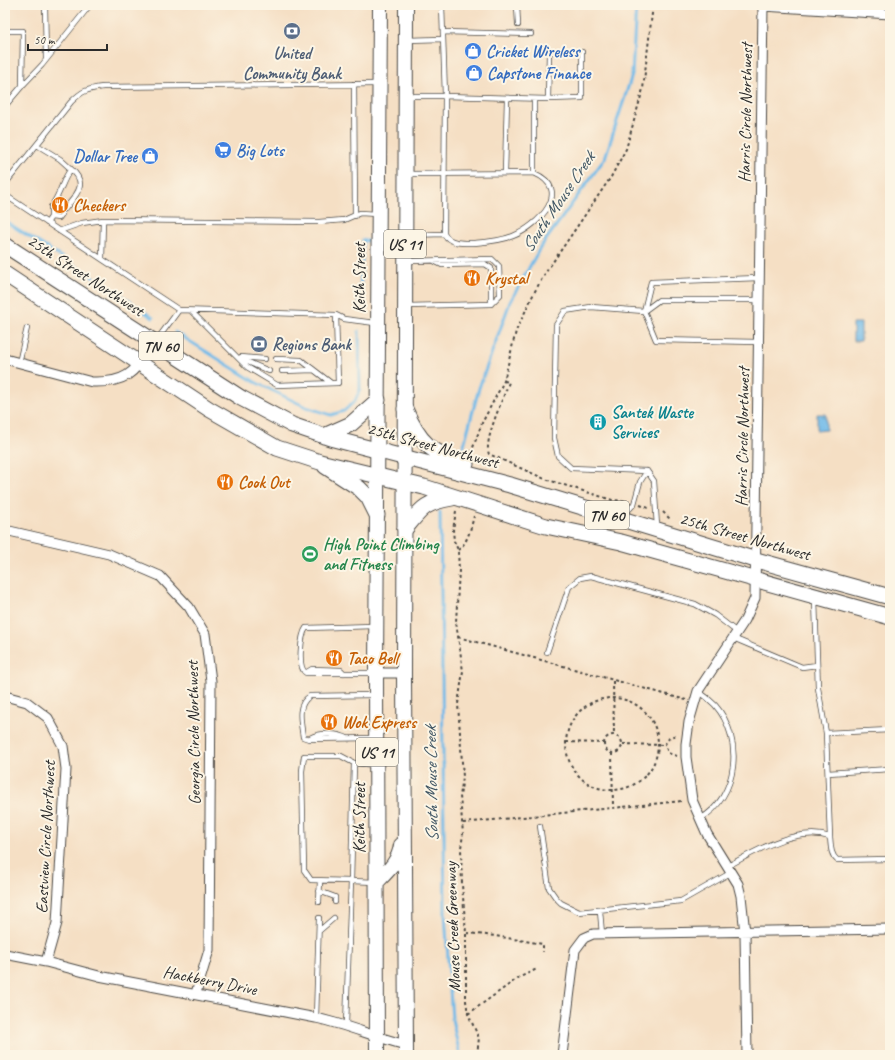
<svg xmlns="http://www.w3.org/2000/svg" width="895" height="1060" font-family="Caveat,sans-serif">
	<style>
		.water { fill: url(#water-ripples); stroke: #4e728a }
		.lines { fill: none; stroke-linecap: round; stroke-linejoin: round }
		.stream { stroke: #70bae9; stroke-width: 3 }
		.service-casing { stroke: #494642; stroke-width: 6 }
		.minor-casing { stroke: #494642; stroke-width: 11 }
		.primary-casing { stroke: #494642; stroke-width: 16 }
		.trunk-casing { stroke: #494642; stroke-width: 17 }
		.path { stroke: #494642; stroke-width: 2; stroke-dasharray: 3 3; stroke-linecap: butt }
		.service { stroke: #fff; stroke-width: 4.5 }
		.minor { stroke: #fff; stroke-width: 9 }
		.primary { stroke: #fff; stroke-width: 14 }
		.trunk { stroke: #fff; stroke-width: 15 }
		.labels { text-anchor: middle; stroke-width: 4; stroke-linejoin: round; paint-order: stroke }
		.shield { fill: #fcf5e5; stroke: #6a6863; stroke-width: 1 }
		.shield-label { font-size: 16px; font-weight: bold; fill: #2b2b2b }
		.shop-label { font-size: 17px; font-weight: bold; fill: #366cbe; stroke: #fcf5e5; text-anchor: start }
		.service-label { font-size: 17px; font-weight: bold; fill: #4e5e75; stroke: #fcf5e5 }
		.street-label { font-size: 17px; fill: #2b2b2b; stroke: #fcf5e5 }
		.food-label { font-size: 17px; font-weight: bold; fill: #c56008; stroke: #fcf5e5; text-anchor: start }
		.culture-label { font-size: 17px; font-weight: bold; fill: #0d838f; stroke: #fcf5e5; text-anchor: start }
		.leisure-label { font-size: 17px; font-weight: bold; fill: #27864d; stroke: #fcf5e5; text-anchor: start }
		.water-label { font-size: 18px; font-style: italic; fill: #405664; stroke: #fcf5e5 }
	</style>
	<defs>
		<pattern id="water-ripples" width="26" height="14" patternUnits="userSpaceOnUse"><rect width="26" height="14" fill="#70bae9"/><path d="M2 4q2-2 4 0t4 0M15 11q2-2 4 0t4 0" fill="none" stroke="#5c97bd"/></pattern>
	</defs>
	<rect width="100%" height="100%" fill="#fcf5e5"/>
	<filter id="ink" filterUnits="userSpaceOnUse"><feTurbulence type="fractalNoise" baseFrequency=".025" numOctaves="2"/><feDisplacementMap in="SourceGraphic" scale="8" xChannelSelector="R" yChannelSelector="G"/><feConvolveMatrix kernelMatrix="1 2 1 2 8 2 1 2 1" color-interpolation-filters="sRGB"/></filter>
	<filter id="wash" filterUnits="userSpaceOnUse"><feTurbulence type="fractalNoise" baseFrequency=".012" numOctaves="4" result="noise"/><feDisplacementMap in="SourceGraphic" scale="16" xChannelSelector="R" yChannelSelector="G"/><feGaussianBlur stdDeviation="0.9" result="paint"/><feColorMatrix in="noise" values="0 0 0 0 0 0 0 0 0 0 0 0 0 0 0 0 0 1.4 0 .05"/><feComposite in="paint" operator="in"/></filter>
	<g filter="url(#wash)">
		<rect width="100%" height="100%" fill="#f5dfc4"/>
		<!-- water -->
		<path class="water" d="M853,323H861V341H853Z
			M817,414H826V430L817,431Z"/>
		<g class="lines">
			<!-- stream -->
			<path class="stream" d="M5,221L125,298L153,318
				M359,309L363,240L368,241
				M175,332L255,382L306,407L331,415L344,411L355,401L360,389L359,331
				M462,452L479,388L510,302L540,248L605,158L632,75L636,5
				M440,512L445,914L452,1019L460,1055"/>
		</g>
	</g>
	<g filter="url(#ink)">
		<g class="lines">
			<!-- service casing -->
			<g class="service-casing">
				<path id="service" d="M45,5L46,59
					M442,5L445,96L548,99L582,98V52H549L548,99
					M517,5L518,25
					M5,31H23L22,86L5,106
					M443,32L531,34
					M407,40L443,39
					M354,84L355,216
					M22,86L42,65L90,5
					M407,96H445L444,234L407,235
					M37,145L60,159L71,169C63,179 61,191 54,202
					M505,173L507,99
					M534,173V99
					M407,174L534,173C574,190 538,226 513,236C500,241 488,242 474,243C463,243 450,244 444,234
					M5,184L71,102C82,91 87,89 103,87L377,84
					M5,195L179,310L336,315L344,319L375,323
					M65,209C76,195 89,184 71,169
					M51,217L59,218L62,214
					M47,223L51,217V207
					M59,231L82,223L103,220
					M102,259L103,220L319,222L344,220L360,213L377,214
					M434,261L442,265L485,264L491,268V304
					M407,306L491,304L500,295L499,266L492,259L407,261
					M191,311L247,367L277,385L338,383L336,315
					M156,341L179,310
					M759,342L656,340L644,311L651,282L759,278
					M241,357L265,359
					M241,359L269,371
					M276,359L301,360L331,383
					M19,363L27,328
					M282,371L314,370
					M647,471L571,468L558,456L554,438L556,325L565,311L591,307L644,311L659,300H759
					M622,517L634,504L640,482L647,471L654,481L657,526
					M815,599L818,688L826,733L830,837
					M733,638L802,667L817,665
					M547,652L569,587L580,578L591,576L695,604L715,615L737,632
					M307,672L312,669L341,670L344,673
					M373,673H306C297,668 301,635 306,628L374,626
					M698,691C704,695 710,700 715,705C744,738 739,797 700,819
					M826,733L890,730
					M310,738C320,732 338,733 349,739
					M374,738L309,739L303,737C301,722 296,705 310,696L374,695
					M354,763L351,881L311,880L304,870L302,771L304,756H341L354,763L375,765
					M828,773L890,769
					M540,826L549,888L556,898L561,903L579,912L681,901L732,872
					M728,866C755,851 797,826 830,837C831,845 830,854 837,860L890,859
					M319,891L335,897V902
					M319,902L320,881
					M600,911L602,934
					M319,931L334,918
					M316,1018L319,918
					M346,1025L351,881L376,882"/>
			</g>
			<!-- minor casing -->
			<g class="minor-casing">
				<path id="minor" d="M763,6L890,14
					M5,359L92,382C130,383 134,371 155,342
					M5,530L109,554L160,576L189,607L205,634L211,681L209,950L196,993
					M376,673H404
					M5,696L27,702L48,718L63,746L66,769L57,923L46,962
					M5,954L46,962L99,976L316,1018C347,1025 375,1037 406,1045
					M562,1055L575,950L584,938L593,934L890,929
					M747,1055L745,933L741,896L738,884L707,834L692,800L686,757V744L689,722L698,691L745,620L755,598L763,5"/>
			</g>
			<!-- primary casing -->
			<g class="primary-casing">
				<path id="primary" d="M406,5L404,673L406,1055
					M377,882C388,871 399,861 401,845
					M377,1055L376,673L380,5"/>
			</g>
			<!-- trunk casing -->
			<g class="trunk-casing">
				<path id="trunk" d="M5,245L241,398L292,425L330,438L510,485L756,560L890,597
					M5,274L209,409L277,448L320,462L424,487L546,526L621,542L890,617
					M405,409C419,443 431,453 466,464
					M324,436L351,424L378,400
					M325,466L359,488L368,497L377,515
					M405,529C422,508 424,503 452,498"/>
			</g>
			<!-- path -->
			<path class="path" d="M504,381L509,382C504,397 483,441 489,454L545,479L612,500L628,501
				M471,453L482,423L504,381L516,331L534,293L544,275L611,177L626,149L643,89L653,5
				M640,505L649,508
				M456,511L453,530L454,541L458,550L459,570L456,622L463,671L458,704L463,777L460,796L463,834L461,848L462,885L466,933V1001L468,1014L479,1038L477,1055
				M663,512L671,520
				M458,550C468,543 471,527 474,516
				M458,637L686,700
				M613,681L614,735
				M566 744a46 46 0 1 1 92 0a46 46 0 1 1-92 0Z
				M604 744a9 9 0 1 1 18 0a9 9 0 1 1-18 0Z
				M566,742L604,743
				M623,744L665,745
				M612,753L613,807
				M677,756L668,753L665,744L670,737L677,735
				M463,823L682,801
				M467,933L496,936L543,944V952
				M468,1014L518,978L537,969"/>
			<!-- service -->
			<use href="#service" class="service"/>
			<!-- minor -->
			<use href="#minor" class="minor"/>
			<!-- primary -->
			<use href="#primary" class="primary"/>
			<!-- trunk -->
			<use href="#trunk" class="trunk"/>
		</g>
	</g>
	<!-- icons -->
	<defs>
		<g id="bank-disc" transform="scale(0.9)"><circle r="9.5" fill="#5c6f8a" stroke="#fcf5e5"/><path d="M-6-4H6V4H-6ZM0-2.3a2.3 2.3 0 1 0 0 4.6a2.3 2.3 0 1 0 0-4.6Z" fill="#fff"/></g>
		<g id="shop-disc" transform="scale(0.9)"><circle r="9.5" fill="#3f7fe0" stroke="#fcf5e5"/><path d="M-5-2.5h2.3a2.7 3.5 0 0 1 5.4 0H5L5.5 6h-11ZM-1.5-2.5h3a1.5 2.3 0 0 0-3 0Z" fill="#fff"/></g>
		<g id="supermarket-disc" transform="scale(0.9)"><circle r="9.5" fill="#3f7fe0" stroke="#fcf5e5"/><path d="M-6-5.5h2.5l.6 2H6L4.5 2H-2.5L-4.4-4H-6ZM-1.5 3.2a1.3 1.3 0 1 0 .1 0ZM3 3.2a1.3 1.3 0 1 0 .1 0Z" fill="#fff"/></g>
		<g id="restaurant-disc" transform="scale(0.9)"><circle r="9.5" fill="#e8710a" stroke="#fcf5e5"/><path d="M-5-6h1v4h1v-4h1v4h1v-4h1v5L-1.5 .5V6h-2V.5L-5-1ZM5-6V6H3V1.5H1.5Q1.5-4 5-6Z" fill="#fff"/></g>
		<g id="building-disc" transform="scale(0.9)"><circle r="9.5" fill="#0f9aa8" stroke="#fcf5e5"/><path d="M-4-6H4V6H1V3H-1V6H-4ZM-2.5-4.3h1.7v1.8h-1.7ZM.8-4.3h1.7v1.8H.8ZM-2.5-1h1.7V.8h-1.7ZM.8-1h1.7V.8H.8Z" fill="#fff"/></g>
		<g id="stadium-disc" transform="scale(0.9)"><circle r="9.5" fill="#2e9e5b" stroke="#fcf5e5"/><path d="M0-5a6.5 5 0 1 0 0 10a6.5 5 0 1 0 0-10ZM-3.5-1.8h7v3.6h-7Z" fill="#fff"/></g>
	</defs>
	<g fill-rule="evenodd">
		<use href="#bank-disc" x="292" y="31"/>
		<use href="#shop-disc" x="473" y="51"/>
		<use href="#shop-disc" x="474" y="73"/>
		<use href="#supermarket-disc" x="223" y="150"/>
		<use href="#shop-disc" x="150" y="156"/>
		<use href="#restaurant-disc" x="60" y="205"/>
		<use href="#restaurant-disc" x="472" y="278"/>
		<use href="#bank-disc" x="259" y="344"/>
		<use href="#building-disc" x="598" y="422"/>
		<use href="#restaurant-disc" x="225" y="482"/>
		<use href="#stadium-disc" x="310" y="554"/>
		<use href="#restaurant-disc" x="334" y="658"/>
		<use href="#restaurant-disc" x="329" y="722"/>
	</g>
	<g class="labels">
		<!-- shield labels -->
		<g class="shield">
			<rect x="384" y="230" width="42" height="28" rx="3"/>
			<rect x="139" y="332" width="44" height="28" rx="3"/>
			<rect x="585" y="501" width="44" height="28" rx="3"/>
			<rect x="356" y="738" width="42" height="28" rx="3"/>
		</g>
		<g class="shield-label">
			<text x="405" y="250">US 11</text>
			<text x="161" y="352">TN 60</text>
			<text x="607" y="521">TN 60</text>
			<text x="377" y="758">US 11</text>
		</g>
		<!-- shop labels -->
		<g class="shop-label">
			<text x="486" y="57">Cricket Wireless</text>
			<text x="487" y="79">Capstone Finance</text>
			<text x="236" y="156">Big Lots</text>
			<text x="137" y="162" text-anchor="end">Dollar Tree</text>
		</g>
		<!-- service labels -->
		<g class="service-label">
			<text x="292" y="59">United<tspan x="292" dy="20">Community Bank</tspan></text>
			<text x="272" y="350" text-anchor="start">Regions Bank</text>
		</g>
		<!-- street labels -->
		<g class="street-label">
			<text transform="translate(745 113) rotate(-89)" y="6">Harris Circle Northwest</text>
			<text transform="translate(86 275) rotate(33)" y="6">25th Street Northwest</text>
			<text transform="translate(359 278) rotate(-90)" y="6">Keith Street</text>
			<text transform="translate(742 437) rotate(-89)" y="6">Harris Circle Northwest</text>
			<text transform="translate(433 445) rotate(15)" y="6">25th Street Northwest</text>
			<text transform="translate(745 536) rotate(16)" y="6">25th Street Northwest</text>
			<text transform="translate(193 733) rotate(-91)" y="6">Georgia Circle Northwest</text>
			<text transform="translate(359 818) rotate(-90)" y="6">Keith Street</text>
			<text transform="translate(45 837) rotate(-87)" y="6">Eastview Circle Northwest</text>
			<text transform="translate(452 927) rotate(-92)" y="6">Mouse Creek Greenway</text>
			<text transform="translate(210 980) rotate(11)" y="6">Hackberry Drive</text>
		</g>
		<!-- food labels -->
		<g class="food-label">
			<text x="73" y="211">Checkers</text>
			<text x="485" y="284">Krystal</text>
			<text x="238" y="488">Cook Out</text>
			<text x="347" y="664">Taco Bell</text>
			<text x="342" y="728">Wok Express</text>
		</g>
		<!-- culture labels -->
		<g class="culture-label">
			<text x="611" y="418">Santek Waste<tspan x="611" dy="20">Services</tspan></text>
		</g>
		<!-- leisure labels -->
		<g class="leisure-label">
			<text x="323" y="550">High Point Climbing<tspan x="323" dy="20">and Fitness</tspan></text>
		</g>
		<!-- water labels -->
		<g class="water-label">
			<text transform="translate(558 202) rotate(-56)" y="6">South Mouse Creek</text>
			<text transform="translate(431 784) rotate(-91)" y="6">South Mouse Creek</text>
		</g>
	</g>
	<!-- margin -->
	<rect width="895" height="1060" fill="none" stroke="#fcf5e5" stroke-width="20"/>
	<!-- scale -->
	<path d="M28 44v6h79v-6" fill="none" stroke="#2b2b2b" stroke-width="2"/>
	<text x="34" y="44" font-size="12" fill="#2b2b2b" stroke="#fcf5e5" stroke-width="3" paint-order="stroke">50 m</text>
</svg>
